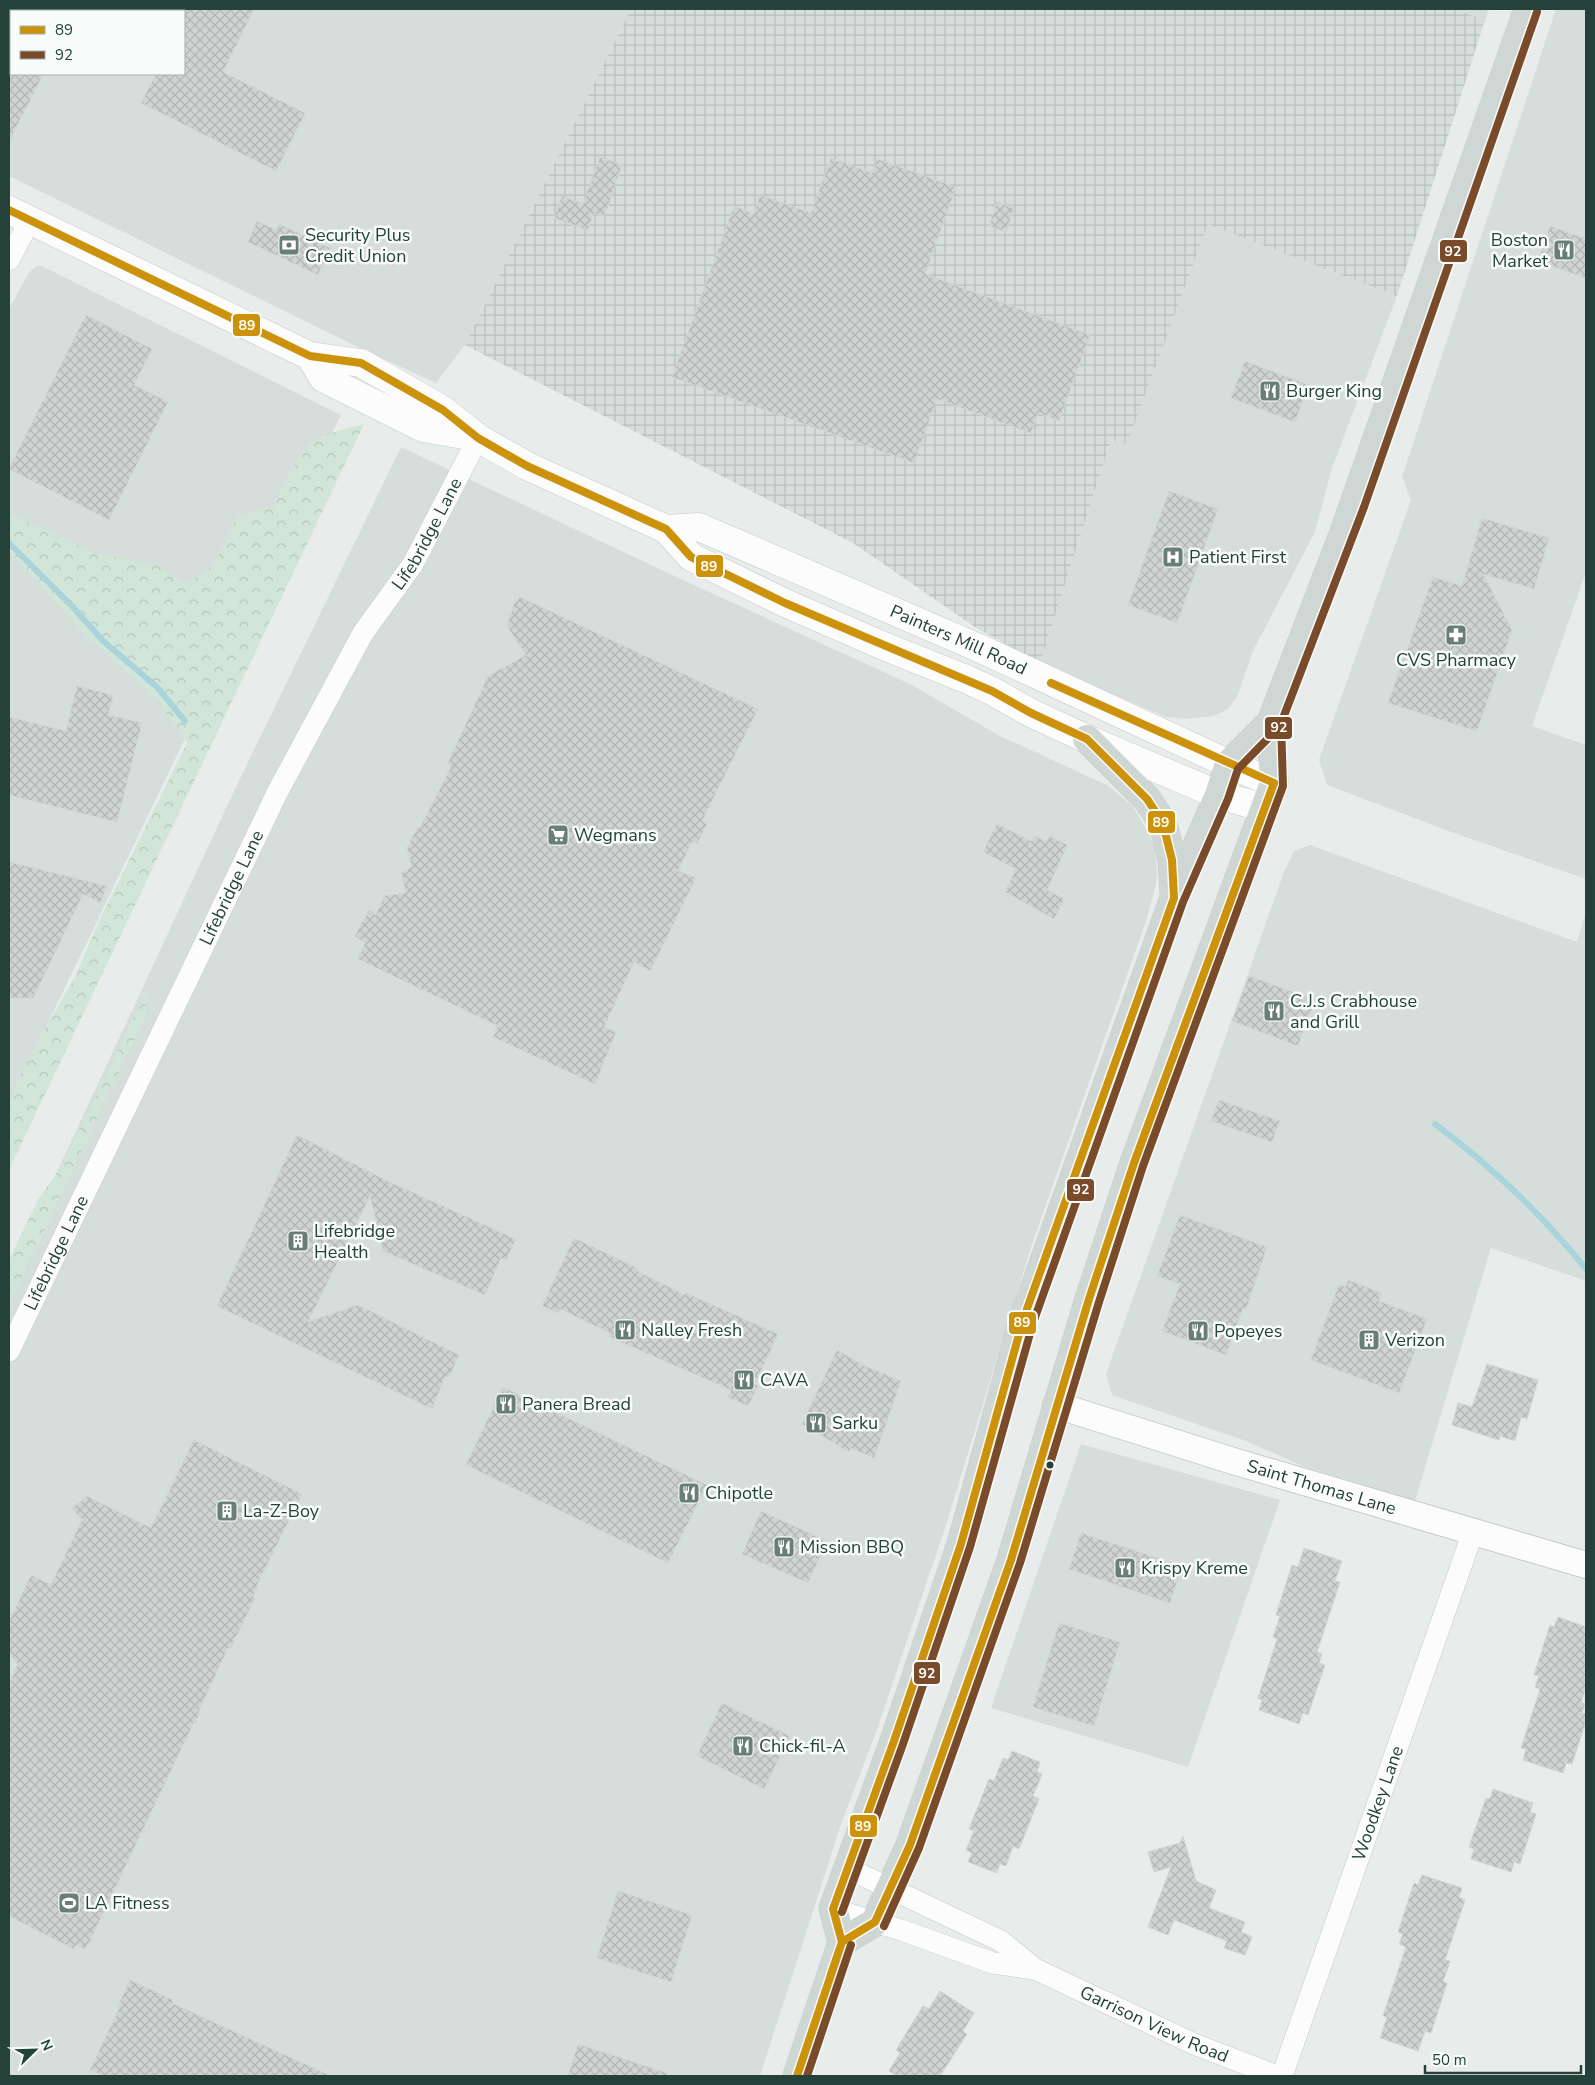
<svg xmlns="http://www.w3.org/2000/svg" width="1595" height="2085" font-family="'Nunito Sans',sans-serif">
	<style>
		.built { fill: #d6dedb; fill-rule: evenodd }
		.industrial { fill: url(#industrial-grid) }
		.forest { fill: url(#forest-crowns) }
		.lines { fill: none; stroke-linecap: round; stroke-linejoin: round }
		.stream { stroke: #a9d4db; stroke-width: 6 }
		.building { fill: url(#building-cross-hatch); stroke: #d1d6d4 }
		.minor-casing { stroke: #c5cac8; stroke-width: 22 }
		.tertiary-casing { stroke: #c5cac8; stroke-width: 28 }
		.secondary-casing { stroke: #c3cbc8; stroke-width: 29 }
		.primary-casing { stroke: #c3ccc9; stroke-width: 29 }
		.minor { stroke: #fcfcfc; stroke-width: 21 }
		.tertiary { stroke: #fcfcfc; stroke-width: 26 }
		.secondary { stroke: #fcfcfc; stroke-width: 28 }
		.primary { stroke: #cfd7d5; stroke-width: 28 }
		.bus-1-casing { stroke: #f7fbf9; stroke-width: 11 }
		.bus-2-casing { stroke: #f7fbf9; stroke-width: 11 }
		.bus-1 { stroke: #cd920c; stroke-width: 8 }
		.bus-2 { stroke: #7a4b2a; stroke-width: 8 }
		.bus-dot { fill: #24423a; stroke: #f7fbf9; stroke-width: 2 }
		.labels { text-anchor: middle; stroke-width: 5; stroke-linejoin: round; paint-order: stroke }
		.poi-label { font-size: 18px; fill: #24423a; stroke: #f7fbf9; text-anchor: start }
		.street-label { font-size: 18px; fill: #24423a; stroke: #f7fbf9 }
		.line-badge { stroke: #f7fbf9; stroke-width: 2 }
		.badge-label { font-size: 14px; text-anchor: middle; font-weight: bold; fill: #fff }
	</style>
	<defs>
		<pattern id="industrial-grid" width="8" height="8" patternUnits="userSpaceOnUse" patternTransform="scale(1.25)"><rect width="8" height="8" fill="#d6dedb"/><path d="M0 4h8M4 0v8" fill="none" stroke="#b8c0bd"/></pattern>
		<pattern id="forest-crowns" width="20" height="18" patternUnits="userSpaceOnUse" patternTransform="scale(1.25)"><rect width="20" height="18" fill="#d1e6d8"/><path d="M2 6a3 3 0 1 1 6 0M12 15a3 3 0 1 1 6 0" fill="none" stroke="#b3c6ba"/></pattern>
		<pattern id="building-cross-hatch" width="8" height="8" patternUnits="userSpaceOnUse" patternTransform="scale(1.25)"><rect width="8" height="8" fill="#cfd4d2"/><path d="M0 0l8 8M0 8l8-8" fill="none" stroke="#b2b7b5"/></pattern>
	</defs>
	<rect width="100%" height="100%" fill="#e8edeb"/>
	<!-- built -->
	<path class="built" d="M9,9H631L465,345L436,383L370,353L9,176ZM11,11H184V74H11Z
		M1454,9H1489L1485,20Z
		M1556,9H1586V572L1532,726L1586,745V879L1451,832L1327,785L1319,760L1411,500L1402,477Z
		M1208,223L1397,296L1331,471L1315,532L1253,651L1237,697L1228,709L1214,716L1186,719L1166,717L1040,663L1111,440L1127,443Z
		M36,266H42L341,415L9,1104V309L28,274Z
		M401,447L683,580L910,684L1000,736L1107,785L1133,806L1149,834L1155,850L1157,872L1156,884L1146,921L1031,1247L946,1525L878,1727L841,1824L760,2076H9V1275L235,789Z
		M1310,845L1577,942L1586,912V1281L1491,1248L1415,1501L1305,1467L1246,1441L1112,1395L1106,1374L1284,872L1294,851Z
		M1081,1444L1280,1500L1188,1767L991,1708Z"/>
	<!-- industrial -->
	<path class="industrial" d="M631,9H1454L1485,20L1397,296L1208,224L1127,444L1111,440L1040,663L975,627L853,543L465,345Z"/>
	<!-- forest -->
	<path class="forest" d="M364,424L9,1170V1105L21,1074L31,1053L76,975L99,921L187,743L159,702L87,637L9,550V513L92,552L156,565L184,584C219,569 221,550 237,517L274,506C284,485 299,446 322,436C335,431 350,428 364,424Z
		M147,990L146,1015L9,1305V1260L38,1200L63,1164Z"/>
	<g class="lines">
		<!-- stream -->
		<path class="stream" d="M9,543L72,606L103,641L157,687L185,721
			M1435,1124C1490,1165 1543,1216 1586,1269"/>
	</g>
	<!-- building -->
	<path class="building" d="M184,9H254L223,72L305,113L276,171L141,103L156,74H184Z
		M9,74H43L9,142Z
		M600,157L622,165L604,217L593,214L588,230L554,218L562,196L583,204Z
		M831,158L872,173L877,159L956,187L925,274L1090,335L1059,421L1038,413L1031,433L937,399L914,463L672,377L734,206L754,214L760,195L811,213Z
		M997,202L1014,208L1006,232L989,226Z
		M257,221L276,230L279,224L330,248L318,275L248,242Z
		M1550,226L1586,239V278L1538,261Z
		M86,315L152,349L134,385L168,402L109,520L9,469Z
		M1245,361L1308,385L1295,422L1231,398Z
		M1169,491L1218,509L1177,623L1128,605Z
		M1482,518L1549,538L1534,589L1483,574L1512,630L1477,731L1388,703L1433,577L1462,586Z
		M520,597L758,709L702,821L707,824L697,844L692,842L678,871L696,878L650,971L634,962L604,1027L616,1032L595,1084L493,1037L498,1026L358,959L365,943L355,936L369,910L376,915L384,896L406,893L401,873L412,867L407,848L417,828H420L451,767L448,763L488,676L526,655L507,626L514,604Z
		M77,686L113,695L108,715L142,723L117,822L9,795V717L66,731Z
		M997,824L1031,841L1035,836L1046,842L1050,836L1067,845L1047,890L1064,899L1054,919L1005,892L1016,869L983,852Z
		M9,862L107,886L100,903L83,894L33,998H9Z
		M1249,976L1315,1000L1298,1046L1232,1021Z
		M1219,1100L1280,1121L1272,1142L1211,1121Z
		M297,1135L394,1184L516,1239L506,1260L501,1258L485,1295L383,1251L370,1196L308,1322L358,1305L459,1355L449,1377L445,1376L432,1409L217,1306Z
		M1180,1215L1267,1247L1246,1309L1243,1308L1226,1355L1162,1331L1180,1284L1157,1276Z
		M574,1238L639,1269L637,1271L685,1295L686,1293L778,1334L755,1384L758,1386L748,1406L727,1397L731,1390L630,1346L608,1336L610,1333L560,1309L558,1313L542,1306Z
		M1348,1280L1382,1293L1379,1301L1427,1319L1399,1393L1311,1360L1339,1284L1345,1287Z
		M837,1350L863,1365L901,1381L874,1458L851,1448L849,1452L802,1424Z
		M1487,1364L1538,1380L1527,1419L1521,1417L1515,1441L1500,1436L1499,1440L1452,1425L1458,1403L1472,1407Z
		M503,1387L707,1485L668,1563L466,1465Z
		M194,1440L302,1494L259,1581L253,1597L255,1598L230,1649L228,1648L200,1708L196,1723L194,1722L89,1943H88L85,1949L76,1945L74,1949L9,1916V1684L18,1664L9,1653V1622L31,1575L51,1585L82,1520L72,1508L87,1496L151,1528Z
		M761,1511L827,1541L808,1583L742,1554Z
		M1081,1533L1182,1566L1170,1603L1069,1569Z
		M1304,1548L1342,1561L1335,1581L1340,1582L1317,1652L1322,1654L1319,1663L1325,1665L1308,1715L1303,1713L1299,1724L1259,1710L1262,1700L1258,1698L1277,1639L1273,1637L1280,1616L1276,1615L1292,1565L1298,1567Z
		M1558,1617L1586,1627V1688L1581,1702L1585,1704L1582,1713L1586,1714V1721L1572,1764L1566,1763L1563,1773L1523,1760L1526,1749L1521,1748L1540,1689L1535,1687L1539,1676L1534,1675L1550,1625L1554,1627Z
		M1059,1623L1120,1642L1094,1726L1033,1707Z
		M722,1703L790,1736L764,1789L697,1756Z
		M1012,1751L1040,1762L1037,1772L1042,1774L1033,1796L1039,1799L1019,1849L1013,1846L1006,1866L1000,1864L997,1873L968,1862L972,1853L966,1850L974,1831L969,1829L989,1779L994,1781L1003,1758L1008,1760Z
		M1493,1789L1533,1803L1530,1812L1536,1814L1520,1864L1514,1862L1511,1872L1471,1859L1474,1849L1469,1847L1486,1798L1490,1799Z
		M1183,1836L1196,1881L1216,1890L1209,1908L1245,1922L1241,1932L1252,1937L1245,1955L1224,1948L1227,1941L1174,1920L1168,1935L1148,1927L1171,1867L1154,1872L1148,1852L1180,1843Z
		M1422,1875L1462,1888L1459,1897L1465,1900L1445,1960L1450,1961L1443,1982L1447,1983L1431,2033L1425,2031L1418,2051L1380,2038L1387,2017L1383,2016L1406,1947L1399,1944L1403,1934L1398,1932L1414,1883L1418,1885Z
		M618,1891L692,1915L671,1982L597,1958Z
		M130,1980L173,2000L172,2003L331,2076H104L90,2070L120,2007L118,2006Z
		M940,1991L974,2013L963,2031L967,2034L940,2076H898L889,2071L900,2053L896,2050L923,2006L929,2009Z
		M578,2044L667,2073L666,2076H568Z"/>
	<g class="lines">
		<!-- minor casing -->
		<g class="minor-casing">
			<g id="minor">
				<path d="M9,260L30,220"/>
				<path id="s1" d="M9,1351L277,793L363,633L413,564L478,438"/>
				<path id="s2" d="M847,1868L1001,1941L1035,1969L1194,2044L1277,2076"/>
				<path d="M833,1909L901,1930L993,1963L1034,1969"/>
				<path id="s3" d="M1282,2076L1473,1532"/>
			</g>
		</g>
		<!-- tertiary casing -->
		<g class="tertiary-casing">
			<g id="tertiary">
				<path id="s4" d="M1056,1405L1233,1461L1586,1565"/>
			</g>
		</g>
		<!-- secondary casing -->
		<g class="secondary-casing">
			<g id="secondary">
				<path d="M9,210L310,356L361,363L443,410L478,438L527,466L666,529L691,557L785,603L886,647L966,679L992,691L1031,713L1087,739L1219,795L1265,808"/>
				<path d="M310,356L323,378L423,428L475,437"/>
				<path id="s5" d="M666,529L699,527L979,648L1229,764L1274,783"/>
			</g>
		</g>
		<!-- primary casing -->
		<g class="primary-casing">
			<path id="primary" d="M1087,739L1147,799L1159,817L1164,828L1172,860L1174,894
				M842,1942L875,1922L910,1845L1011,1560L1089,1299L1134,1163L1274,783L1271,722
				M797,2076L842,1942L833,1909L894,1741L961,1544L1023,1320L1174,898L1219,795L1229,764L1271,722L1343,535L1528,9"/>
		</g>
		<!-- minor -->
		<use href="#minor" class="minor"/>
		<!-- tertiary -->
		<use href="#tertiary" class="tertiary"/>
		<!-- secondary -->
		<use href="#secondary" class="secondary"/>
		<!-- primary -->
		<use href="#primary" class="primary"/>
		<!-- bus-1 casing -->
		<g class="bus-1-casing">
			<path id="bus-1" d="M9,210L310,356L361,363L443,410L478,438L527,466L666,529L691,557L785,603L992,691L1031,713L1087,739L1147,799L1159,817L1164,828L1172,860L1174,898L1023,1320L961,1544L894,1741L833,1909L842,1942L797,2076
				M1051,683L1274,783
				M831,1974L842,1942L875,1922L910,1845L1011,1560L1089,1299L1134,1163L1274,783"/>
		</g>
		<!-- bus-2 casing -->
		<g class="bus-2-casing">
			<path id="bus-2" d="M842,1912L903,1744L970,1547L1033,1323L1183,902L1228,799L1238,769L1280,726L1364,507L1537,12
				M884,1926L919,1848L1020,1563L1099,1302L1143,1166L1283,786L1281,722
				M807,2076L851,1945"/>
		</g>
		<!-- bus-1 -->
		<use href="#bus-1" class="bus-1"/>
		<!-- bus-2 -->
		<use href="#bus-2" class="bus-2"/>
	</g>
	<!-- icons -->
	<defs>
		<g id="bank-square" transform="scale(1.125)"><rect x="-9" y="-9" width="18" height="18" rx="4" fill="#697e78" stroke="#f7fbf9"/><path d="M-6-4H6V4H-6ZM0-2.3a2.3 2.3 0 1 0 0 4.6a2.3 2.3 0 1 0 0-4.6Z" fill="#fff"/></g>
		<g id="restaurant-square" transform="scale(1.125)"><rect x="-9" y="-9" width="18" height="18" rx="4" fill="#697e78" stroke="#f7fbf9"/><path d="M-5-6h1v4h1v-4h1v4h1v-4h1v5L-1.5 .5V6h-2V.5L-5-1ZM5-6V6H3V1.5H1.5Q1.5-4 5-6Z" fill="#fff"/></g>
		<g id="hospital-square" transform="scale(1.125)"><rect x="-9" y="-9" width="18" height="18" rx="4" fill="#697e78" stroke="#f7fbf9"/><path d="M-5-5h3v3.5h4V-5h3V5h-3V1.5h-4V5h-3Z" fill="#fff"/></g>
		<g id="pharmacy-square" transform="scale(1.125)"><rect x="-9" y="-9" width="18" height="18" rx="4" fill="#697e78" stroke="#f7fbf9"/><path d="M-2-6h4v4h4v4h-4v4h-4v-4h-4v-4h4Z" fill="#fff"/></g>
		<g id="supermarket-square" transform="scale(1.125)"><rect x="-9" y="-9" width="18" height="18" rx="4" fill="#697e78" stroke="#f7fbf9"/><path d="M-6-5.5h2.5l.6 2H6L4.5 2H-2.5L-4.4-4H-6ZM-1.5 3.2a1.3 1.3 0 1 0 .1 0ZM3 3.2a1.3 1.3 0 1 0 .1 0Z" fill="#fff"/></g>
		<g id="building-square" transform="scale(1.125)"><rect x="-9" y="-9" width="18" height="18" rx="4" fill="#697e78" stroke="#f7fbf9"/><path d="M-4-6H4V6H1V3H-1V6H-4ZM-2.5-4.3h1.7v1.8h-1.7ZM.8-4.3h1.7v1.8H.8ZM-2.5-1h1.7V.8h-1.7ZM.8-1h1.7V.8H.8Z" fill="#fff"/></g>
		<g id="stadium-square" transform="scale(1.125)"><rect x="-9" y="-9" width="18" height="18" rx="4" fill="#697e78" stroke="#f7fbf9"/><path d="M0-5a6.5 5 0 1 0 0 10a6.5 5 0 1 0 0-10ZM-3.5-1.8h7v3.6h-7Z" fill="#fff"/></g>
	</defs>
	<g fill-rule="evenodd">
		<use href="#bank-square" x="289" y="245"/>
		<use href="#restaurant-square" x="1564" y="250"/>
		<use href="#restaurant-square" x="1270" y="391"/>
		<use href="#hospital-square" x="1173" y="557"/>
		<use href="#pharmacy-square" x="1456" y="635"/>
		<use href="#supermarket-square" x="558" y="835"/>
		<use href="#restaurant-square" x="1274" y="1011"/>
		<use href="#building-square" x="298" y="1241"/>
		<use href="#restaurant-square" x="625" y="1330"/>
		<use href="#restaurant-square" x="1198" y="1331"/>
		<use href="#building-square" x="1369" y="1340"/>
		<use href="#restaurant-square" x="744" y="1380"/>
		<use href="#restaurant-square" x="506" y="1404"/>
		<use href="#restaurant-square" x="816" y="1423"/>
		<use href="#restaurant-square" x="689" y="1493"/>
		<use href="#building-square" x="227" y="1511"/>
		<use href="#restaurant-square" x="784" y="1547"/>
		<use href="#restaurant-square" x="1125" y="1568"/>
		<use href="#restaurant-square" x="743" y="1746"/>
		<use href="#stadium-square" x="69" y="1903"/>
	</g>
	<!-- markers -->
	<circle class="bus-dot" cx="1050" cy="1465" r="4.5"/>
	<g class="labels">
		<!-- poi labels -->
		<g class="poi-label">
			<text x="305" y="241">Security Plus<tspan x="305" dy="21">Credit Union</tspan></text>
			<text x="1548" y="246" text-anchor="end">Boston<tspan x="1548" dy="21">Market</tspan></text>
			<text x="1286" y="397">Burger King</text>
			<text x="1189" y="563">Patient First</text>
			<text x="1456" y="666" text-anchor="middle">CVS Pharmacy</text>
			<text x="574" y="841">Wegmans</text>
			<text x="1290" y="1007">C.J.s Crabhouse<tspan x="1290" dy="21">and Grill</tspan></text>
			<text x="314" y="1237">Lifebridge<tspan x="314" dy="21">Health</tspan></text>
			<text x="641" y="1336">Nalley Fresh</text>
			<text x="1214" y="1337">Popeyes</text>
			<text x="1385" y="1346">Verizon</text>
			<text x="760" y="1386">CAVA</text>
			<text x="522" y="1410">Panera Bread</text>
			<text x="832" y="1429">Sarku</text>
			<text x="705" y="1499">Chipotle</text>
			<text x="243" y="1517">La-Z-Boy</text>
			<text x="800" y="1553">Mission BBQ</text>
			<text x="1141" y="1574">Krispy Kreme</text>
			<text x="759" y="1752">Chick-fil-A</text>
			<text x="85" y="1909">LA Fitness</text>
		</g>
		<!-- street labels -->
		<g class="street-label">
			<text dy="6" stroke="none"><textPath href="#s1" startOffset="919">Lifebridge Lane</textPath></text>
			<text dy="6" stroke="none"><textPath href="#s5" startOffset="316">Painters Mill Road</textPath></text>
			<text dy="6" stroke="none"><textPath href="#s1" startOffset="514">Lifebridge Lane</textPath></text>
			<text dy="6" stroke="none"><textPath href="#s1" startOffset="109">Lifebridge Lane</textPath></text>
			<text dy="6" stroke="none"><textPath href="#s4" startOffset="278">Saint Thomas Lane</textPath></text>
			<text dy="6" stroke="none"><textPath href="#s3" startOffset="289">Woodkey Lane</textPath></text>
			<text dy="6" stroke="none"><textPath href="#s2" startOffset="346">Garrison View Road</textPath></text>
		</g>
	</g>
	<g class="line-badge">
		<rect x="1439" y="239" width="29" height="24" rx="5" fill="#7a4b2a"/>
		<rect x="232" y="313" width="29" height="24" rx="5" fill="#cd920c"/>
		<rect x="695" y="554" width="29" height="24" rx="5" fill="#cd920c"/>
		<rect x="1264" y="716" width="29" height="24" rx="5" fill="#7a4b2a"/>
		<rect x="1147" y="810" width="29" height="24" rx="5" fill="#cd920c"/>
		<rect x="1066" y="1178" width="29" height="24" rx="5" fill="#7a4b2a"/>
		<rect x="1008" y="1311" width="29" height="24" rx="5" fill="#cd920c"/>
		<rect x="913" y="1661" width="28" height="24" rx="5" fill="#7a4b2a"/>
		<rect x="849" y="1814" width="29" height="24" rx="5" fill="#cd920c"/>
	</g>
	<g class="badge-label">
		<text x="1453" y="256">92</text>
		<text x="247" y="330">89</text>
		<text x="709" y="571">89</text>
		<text x="1279" y="732">92</text>
		<text x="1161" y="827">89</text>
		<text x="1081" y="1194">92</text>
		<text x="1022" y="1327">89</text>
		<text x="927" y="1678">92</text>
		<text x="863" y="1831">89</text>
	</g>
	<!-- border -->
	<rect width="1595" height="2085" fill="none" stroke="#24423a" stroke-width="20"/>
	<!-- legend -->
	<rect x="10" y="10" width="175" height="65" fill="#f7fbf9" stroke="#a3b1ad"/>
	<rect x="20" y="26" width="25" height="8" fill="#cd920c" stroke="#a3b1ad"/>
	<text x="55" y="35" font-size="15" fill="#24423a">89</text>
	<rect x="20" y="51" width="25" height="8" fill="#7a4b2a" stroke="#a3b1ad"/>
	<text x="55" y="60" font-size="15" fill="#24423a">92</text>
	<!-- north arrow -->
	<g transform="translate(35 2050) rotate(67)" stroke="#f7fbf9" stroke-width="4" paint-order="stroke">
	<path d="M0-4L9 19L0 12L-9 19Z" fill="#24423a"/>
	<text y="-8" font-size="14" font-weight="bold" text-anchor="middle" fill="#24423a">N</text>
	</g>
	<!-- scale -->
	<path d="M1425 2065v8h156v-8" fill="none" stroke="#24423a" stroke-width="2.5"/>
	<text x="1432" y="2065" font-size="15" fill="#24423a" stroke="#f7fbf9" stroke-width="4" paint-order="stroke">50 m</text>
</svg>
